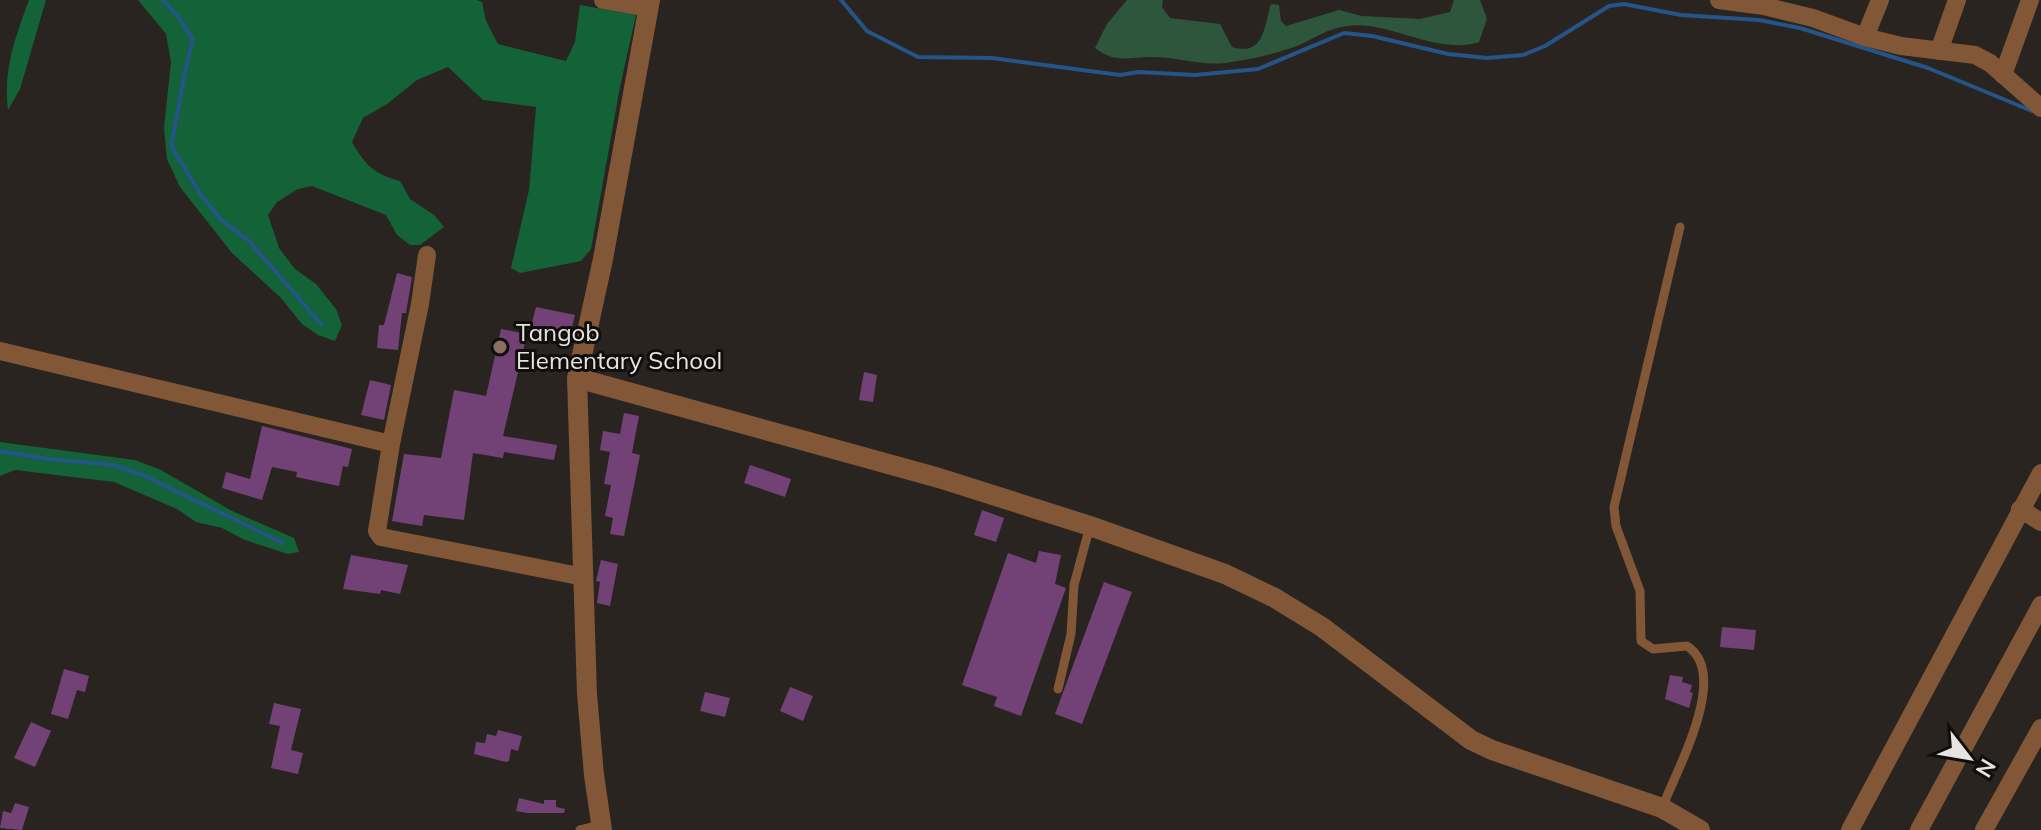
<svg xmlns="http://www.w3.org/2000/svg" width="2041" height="830" font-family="Mulish,sans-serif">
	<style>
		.green { fill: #2d563c }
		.forest { fill: #136238 }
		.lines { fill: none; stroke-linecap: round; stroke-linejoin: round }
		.stream { stroke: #255488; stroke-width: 4 }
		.building { fill: #724277 }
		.service { stroke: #815737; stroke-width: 9 }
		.minor { stroke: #815737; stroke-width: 18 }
		.tertiary { stroke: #815737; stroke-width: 20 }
		.education-dot { fill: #8d6e63; stroke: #100e0c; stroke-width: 3 }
		.labels { text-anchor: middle; stroke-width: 6; stroke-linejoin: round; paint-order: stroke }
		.poi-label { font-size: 24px; fill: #e7e3e0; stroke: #100e0c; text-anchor: start }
	</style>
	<rect width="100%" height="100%" fill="#292420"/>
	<!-- green -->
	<path class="green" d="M1127,0H1163L1162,7L1170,18L1220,24L1232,47C1264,57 1264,27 1271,4L1279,5L1281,21L1286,26L1339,10L1362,16L1420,19L1450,12L1454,0H1480L1487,19L1479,42C1436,56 1389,20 1347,26C1329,28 1313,39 1297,46C1275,54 1248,60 1225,63C1202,66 1176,57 1152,57C1128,57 1116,64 1095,48L1107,24Z"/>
	<!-- forest -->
	<path class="forest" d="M29,0H46L20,89L8,110C3,69 15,38 29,0Z
		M138,0H477L482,2L486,21L498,44L566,61L575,42L580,5L636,15L620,87L591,249L581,261L520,273L511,268L529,190L536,107L483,100L448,67L417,80L387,104L363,118L352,142C365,165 374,174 400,181L410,199L434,215L444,227L420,245H410L397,235L386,215L312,186L298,189L277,202L268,215L279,248L295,269L316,284L336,309L342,325L335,341L318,335L302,324L280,297L232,253L180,187L167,159L164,128L171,62L166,34Z
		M0,442L135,460L161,470L232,511L294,538L299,552L288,554L245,540L222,528L196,522L177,509L114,482L15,470L0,476Z"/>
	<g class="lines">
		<!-- stream -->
		<path class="stream" d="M163,0L183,23L193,41C182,75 179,111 171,146L201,195L220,219L249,241L322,325
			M841,0L867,31L918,57L992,58L1120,75L1138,72L1195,75L1258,69L1344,33L1372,36L1448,54L1487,58L1523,55L1545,46L1609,6L1624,4L1681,15L1759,20L1800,28L1928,68L2032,111
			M0,451L48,459L114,465L143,475L283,543"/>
	</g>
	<!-- building -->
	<path class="building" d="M397,273L412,277L406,313H402L398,350L377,348L379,325H384Z
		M536,307L575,315L570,335L531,327Z
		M501,329L527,334L503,436L557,445L554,460L504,452L503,458L473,453L464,520L424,515L422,526L392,521L404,454L441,458L454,390L486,396Z
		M864,372L877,375L873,402L859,400Z
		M370,380L391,385L384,420L361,415Z
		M624,413L639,416L632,453L640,455L624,536L610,534L613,518L605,516L611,485L604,484L610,452L600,450L603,431L620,434Z
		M262,426L352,449L348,467L343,466L339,486L296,477L297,472L272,467L262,500L222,488L226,472L250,479Z
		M750,465L791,479L785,497L744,483Z
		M982,510L1004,518L996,542L974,535Z
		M1039,551L1061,555L1055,584L1066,588L1021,716L994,706L997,697L962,685L1008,553L1036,563Z
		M351,555L408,565L400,594L381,590L380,594L343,589Z
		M601,560L618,564L610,606L597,603L600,582L596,581Z
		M1104,582L1132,592L1082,724L1055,714Z
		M1722,627L1756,630L1754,650L1720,647Z
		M64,669L89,676L85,692L77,690L68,719L51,714Z
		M1670,675L1683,677L1682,682L1692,685L1690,692L1693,693L1689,708L1665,699Z
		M790,687L813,696L803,721L780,711Z
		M705,692L730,698L725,717L700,711Z
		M274,703L301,709L291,750L303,753L298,774L271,768L280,726L269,724Z
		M31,722L51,731L35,767L14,758Z
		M498,730L522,736L518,751L511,749L509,761L506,762L474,754L476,742L485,743L487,734L496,736Z
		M519,798L544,804V800H556V807L565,809L564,813H527L516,811Z
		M15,803L29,807L22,830L0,828L3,811L11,813Z"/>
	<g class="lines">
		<!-- service -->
		<path class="service" d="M1058,689L1071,634L1074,585L1090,526
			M1662,808C1676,771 1731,674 1687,646L1653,649L1641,641L1640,591L1616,526L1614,507L1680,227
			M580,830L601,825"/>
		<!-- minor -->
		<path class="minor" d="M603,0L648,8
			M1719,0L1764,6L1813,18L1865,37L1901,46L1975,55L1990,63L2041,108
			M1865,37L1880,0
			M1939,51L1957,0
			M2003,75L2030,0
			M427,255L420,304L391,444L377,531L381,537L584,577
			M0,351L391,444
			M2020,509L2041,522
			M1850,830L2041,473
			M1919,830L2041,605
			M1984,830L2041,728"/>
		<!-- tertiary -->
		<path class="tertiary" d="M577,378L939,478L1090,526L1225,574L1275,598L1322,627L1471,740L1492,750L1662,808L1700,830
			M602,830L594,775L587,694L577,378L603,259L650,0"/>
	</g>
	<!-- markers -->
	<circle class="education-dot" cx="500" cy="347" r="8"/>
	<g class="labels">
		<!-- poi labels -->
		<g class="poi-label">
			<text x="516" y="341">Tangob<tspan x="516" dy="28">Elementary School</tspan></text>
		</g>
	</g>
	<!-- north arrow -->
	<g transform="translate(1969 758) rotate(121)" stroke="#100e0c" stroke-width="6" paint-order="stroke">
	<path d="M0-6L14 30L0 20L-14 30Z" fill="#e7e3e0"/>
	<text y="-12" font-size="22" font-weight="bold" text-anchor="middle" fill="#e7e3e0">N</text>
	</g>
</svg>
